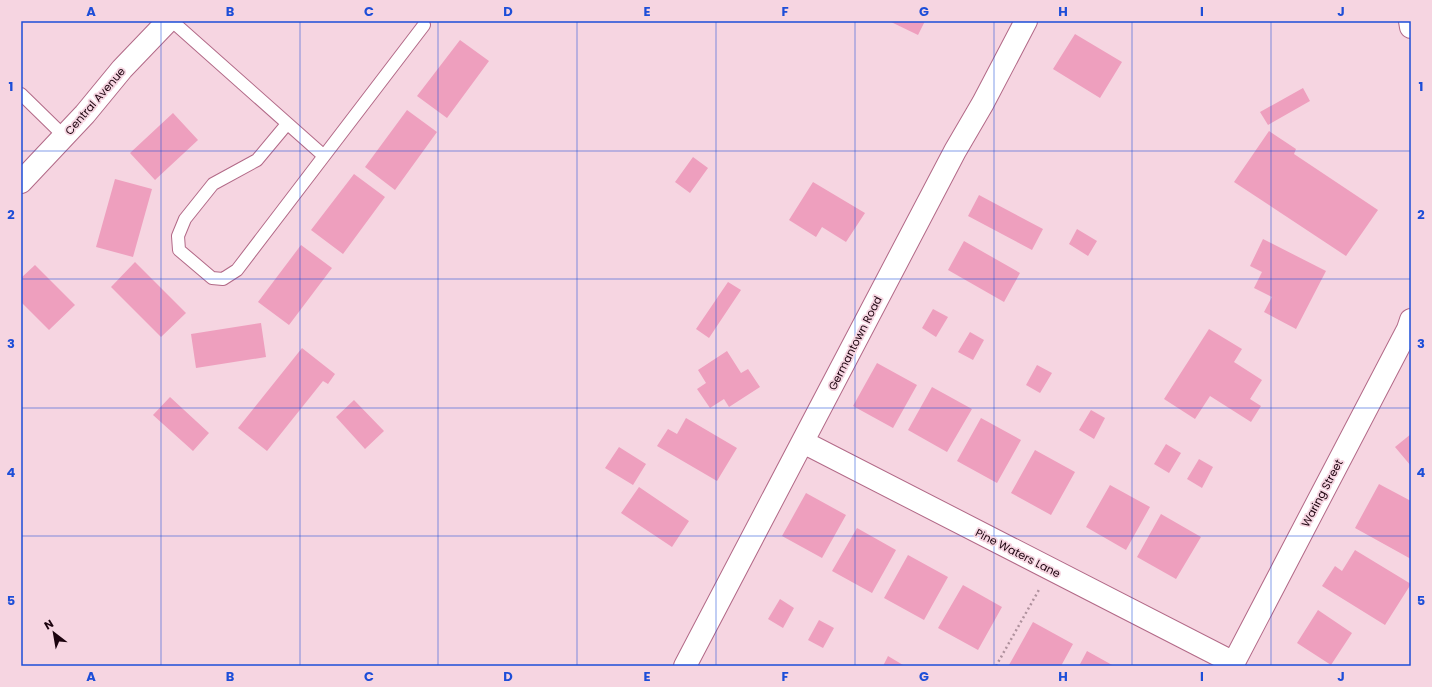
<svg xmlns="http://www.w3.org/2000/svg" width="1432" height="687" font-family="Poppins,sans-serif">
	<style>
		.building { fill: #ee9fbe }
		.lines { fill: none; stroke-linecap: round; stroke-linejoin: round }
		.lane-casing { stroke: #b26987; stroke-width: 14 }
		.street-casing { stroke: #b26987; stroke-width: 24 }
		.secondary-casing { stroke: #b26987; stroke-width: 24 }
		.path { stroke: #af919d; stroke-width: 2.5; stroke-dasharray: 2 3; stroke-linecap: butt }
		.lane { stroke: #fff; stroke-width: 12 }
		.street { stroke: #fff; stroke-width: 22 }
		.secondary { stroke: #fff; stroke-width: 22 }
		.grid { fill: none; stroke: #1d4ed8; stroke-width: 1; stroke-opacity: 0.55 }
		.labels { text-anchor: middle; stroke-width: 3.5; stroke-linejoin: round; paint-order: stroke }
		.street-label { font-size: 11px; fill: #1c030e; stroke: #f6d5e1 }
		.neatline { fill: none; stroke: #1d4ed8; stroke-width: 1.5 }
		.grid-label { font-size: 13px; text-anchor: middle; font-weight: bold; fill: #1d4ed8 }
	</style>
	<rect width="100%" height="100%" fill="#f6d5e1"/>
	<!-- building -->
	<path class="building" d="M889,21H925L918,35Z
		M1075,34L1122,62L1100,98L1053,69Z
		M460,40L489,61L447,118L417,96Z
		M1303,88L1310,101L1268,125L1260,112Z
		M407,110L437,132L395,190L365,167Z
		M173,113L198,140L155,180L130,153Z
		M1269,131L1296,149L1294,154L1378,210L1346,256L1234,182Z
		M693,157L708,168L690,193L675,182Z
		M354,174L385,197L343,254L311,230Z
		M115,179L152,189L133,257L96,247Z
		M813,182L865,213L846,242L822,227L816,237L789,220Z
		M979,195L1043,229L1032,250L968,216Z
		M1077,229L1097,241L1088,256L1069,244Z
		M1263,239L1326,271L1296,329L1264,312L1272,297L1254,288L1262,272L1250,266Z
		M964,241L1020,273L1004,302L948,270Z
		M301,245L332,268L289,325L258,302Z
		M135,262L186,313L161,337L111,287Z
		M35,265L75,305L49,330L21,302V278Z
		M728,282L741,290L709,338L696,329Z
		M933,309L948,317L936,337L922,328Z
		M261,323L266,357L196,368L191,334Z
		M1209,329L1242,349L1234,362L1262,380L1250,399L1261,406L1251,422L1210,396L1195,419L1164,399Z
		M970,332L984,340L973,360L958,352Z
		M302,348L335,374L328,384L323,381L267,451L238,428Z
		M727,351L741,373L748,369L760,387L729,407L724,399L710,408L697,389L706,383L698,370Z
		M877,363L917,385L893,428L853,406Z
		M1037,365L1052,373L1040,393L1026,385Z
		M932,387L972,409L947,452L908,430Z
		M170,397L209,433L193,451L153,415Z
		M354,400L384,431L365,449L336,417Z
		M1091,410L1105,418L1094,439L1079,430Z
		M686,418L737,448L717,481L657,446L668,429L677,434Z
		M981,418L1021,440L997,483L957,461Z
		M1411,434V466L1395,447Z
		M1166,444L1181,453L1169,473L1154,464Z
		M619,447L646,464L633,485L605,468Z
		M1035,450L1075,472L1051,515L1011,493Z
		M1199,459L1213,467L1202,488L1187,479Z
		M1379,484L1411,501V559L1355,528Z
		M1110,485L1150,507L1126,550L1086,527Z
		M639,487L689,521L672,547L621,513Z
		M806,493L846,515L822,558L782,536Z
		M1161,514L1201,537L1176,579L1137,557Z
		M857,528L896,550L872,593L832,571Z
		M1355,550L1411,584L1385,625L1322,586L1335,566L1342,571Z
		M908,555L948,577L924,620L884,598Z
		M963,585L1002,607L978,650L938,628Z
		M780,599L794,608L783,628L768,619Z
		M1318,610L1352,633L1331,665L1297,643Z
		M819,620L834,628L823,648L808,640Z
		M1033,622L1073,644L1061,666H1011L1009,665Z
		M1087,651L1114,666H1079Z
		M888,656L903,665L902,666H883Z"/>
	<g class="lines">
		<!-- lane casing -->
		<g class="lane-casing">
			<path id="lane" d="M172,21L324,156L237,270L223,279L212,278L179,250L178,236L185,219L213,184L257,160L287,124
				M21,94L64,136
				M324,156L424,25"/>
		</g>
		<!-- street casing -->
		<g class="street-casing">
			<path id="street" d="M1410,21L1411,27
				M803,442L1234,663
				M685,666L955,151L983,103L1026,21
				M1232,666L1408,329L1411,320"/>
		</g>
		<!-- secondary casing -->
		<g class="secondary-casing">
			<path id="secondary" d="M21,182L85,114L122,69L168,21"/>
		</g>
		<!-- path -->
		<path class="path" d="M996,666L1040,588"/>
		<!-- lane -->
		<use href="#lane" class="lane"/>
		<!-- street -->
		<use href="#street" class="street"/>
		<!-- secondary -->
		<use href="#secondary" class="secondary"/>
	</g>
	<!-- grid -->
	<path class="grid" d="M161,21V666M300,21V666M438,21V666M577,21V666M716,21V666M855,21V666M994,21V666M1132,21V666M1271,21V666M21,151H1411M21,279H1411M21,408H1411M21,536H1411"/>
	<g class="labels">
		<!-- street labels -->
		<g class="street-label">
			<text transform="translate(95 101) rotate(-49)" y="4">Central Avenue</text>
			<text transform="translate(855 343) rotate(-63)" y="4">Germantown Road</text>
			<text transform="translate(1322 493) rotate(-62)" y="4">Waring Street</text>
			<text transform="translate(1018 553) rotate(27)" y="4">Pine Waters Lane</text>
		</g>
	</g>
	<!-- border -->
	<rect width="1432" height="687" fill="none" stroke="#f6d5e1" stroke-width="44"/>
	<!-- north arrow -->
	<g transform="translate(54 633) rotate(329)" stroke="#f6d5e1" stroke-width="3" paint-order="stroke">
	<path d="M0-3L7 15L0 10L-7 15Z" fill="#1c030e"/>
	<text y="-6" font-size="11" font-weight="bold" text-anchor="middle" fill="#1c030e">N</text>
	</g>
	<rect x="22" y="22" width="1388" height="643" class="neatline"/>
	<g class="grid-label">
		<text x="91" y="16">A</text>
		<text x="230" y="16">B</text>
		<text x="369" y="16">C</text>
		<text x="508" y="16">D</text>
		<text x="647" y="16">E</text>
		<text x="785" y="16">F</text>
		<text x="924" y="16">G</text>
		<text x="1063" y="16">H</text>
		<text x="1202" y="16">I</text>
		<text x="1341" y="16">J</text>
		<text x="11" y="91">1</text>
		<text x="1421" y="91">1</text>
		<text x="11" y="219">2</text>
		<text x="1421" y="219">2</text>
		<text x="11" y="348">3</text>
		<text x="1421" y="348">3</text>
		<text x="11" y="477">4</text>
		<text x="1421" y="477">4</text>
		<text x="11" y="605">5</text>
		<text x="1421" y="605">5</text>
		<text x="91" y="681">A</text>
		<text x="230" y="681">B</text>
		<text x="369" y="681">C</text>
		<text x="508" y="681">D</text>
		<text x="647" y="681">E</text>
		<text x="785" y="681">F</text>
		<text x="924" y="681">G</text>
		<text x="1063" y="681">H</text>
		<text x="1202" y="681">I</text>
		<text x="1341" y="681">J</text>
	</g>
</svg>
